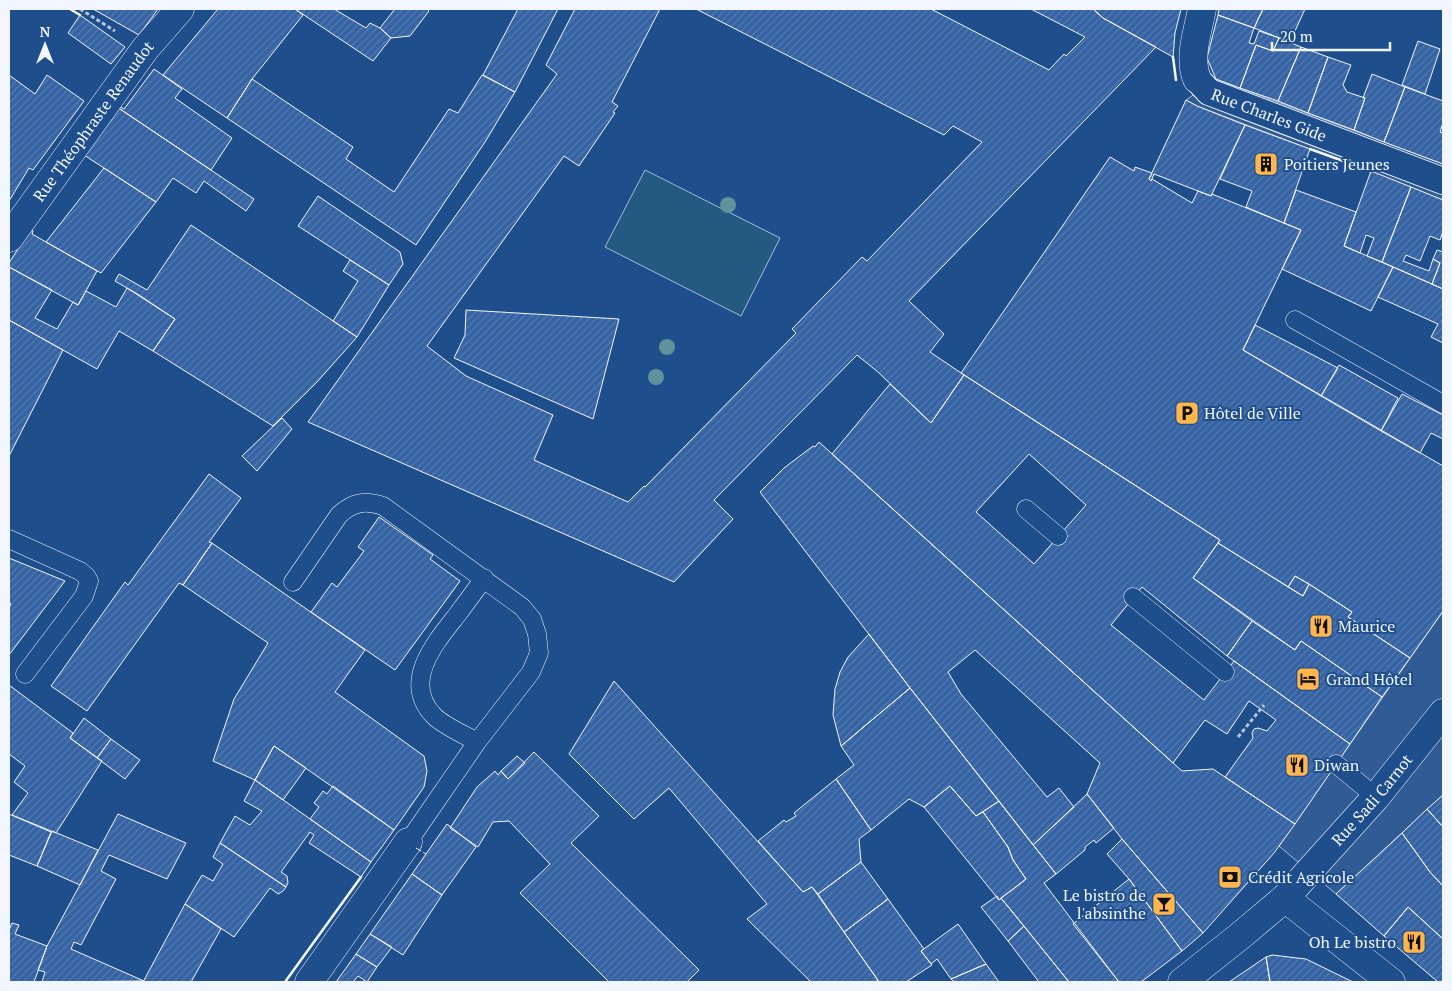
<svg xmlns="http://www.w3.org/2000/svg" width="1452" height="991" font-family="'PT Serif',serif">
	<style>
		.green { fill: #245a82; stroke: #a8bbd7 }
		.parking { fill: #305b95; stroke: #a8bbd7 }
		.building { fill: url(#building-hatch); stroke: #f2f6ff; fill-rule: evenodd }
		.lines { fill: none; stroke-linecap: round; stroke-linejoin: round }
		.service-casing { stroke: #f2f6ff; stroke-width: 19 }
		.pedestrian-casing { stroke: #f2f6ff; stroke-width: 28 }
		.minor-casing { stroke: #f2f6ff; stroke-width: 29 }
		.tertiary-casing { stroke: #f2f6ff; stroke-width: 29 }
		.path { stroke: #b3c4dc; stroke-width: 3; stroke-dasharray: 4 2.5; stroke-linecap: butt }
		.service { stroke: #1f4e8c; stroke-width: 18 }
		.pedestrian { stroke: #1f4e8c; stroke-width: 26 }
		.minor { stroke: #1f4e8c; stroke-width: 28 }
		.tertiary { stroke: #1f4e8c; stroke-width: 28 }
		.fence { stroke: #f2f6ff; stroke-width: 1; stroke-dasharray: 6 2.5; stroke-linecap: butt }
		.wall { stroke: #f2f6ff; stroke-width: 2.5 }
		.tree { fill: #61919a }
		.labels { text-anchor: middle; stroke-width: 4; stroke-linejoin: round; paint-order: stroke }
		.street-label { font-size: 16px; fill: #f2f6ff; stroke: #1f4e8c }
		.poi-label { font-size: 16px; fill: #f2f6ff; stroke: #1f4e8c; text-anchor: start }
	</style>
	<defs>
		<pattern id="building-hatch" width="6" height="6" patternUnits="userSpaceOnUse" patternTransform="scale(1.25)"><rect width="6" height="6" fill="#3563a3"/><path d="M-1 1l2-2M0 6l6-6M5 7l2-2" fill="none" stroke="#537ab1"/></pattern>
	</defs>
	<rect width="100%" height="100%" fill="#1f4e8c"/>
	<!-- green -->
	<path class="green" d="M645,170L780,238L741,316L605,247Z"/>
	<!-- parking -->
	<path class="parking" d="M1216,79L1443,164V200L1197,106L1186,100Z
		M1443,611V795L1336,894L1279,846Z"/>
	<!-- building -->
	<path class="building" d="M93,9H158L139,35Z
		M218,9H295L303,15L252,79L227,118L163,75Z
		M295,9H334L366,28L370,23L380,28L391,38L373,61Z
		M395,9H427L429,11L410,36L391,38L380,28Z
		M518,9H558L515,92L483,75Z
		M575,9H660L612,102L618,106L613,112L615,113L579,166L564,156L427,346L466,376L553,415L534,460L628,502L644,486L645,487L796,333L792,329L862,257L867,261L982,142L953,126L944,135L696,9H931L1049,70L1064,54L1066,56L1085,37L1031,9H1093L1103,18L1156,47L909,301L944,334L930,352L964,375L931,423L878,372L857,355L714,500L733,519L674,582L308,422L557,74L546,65Z
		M1093,9H1181L1175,33L1173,57L1103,18Z
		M1219,9H1263L1254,28L1218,15Z
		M1263,9H1305L1290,42L1254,28Z
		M80,15L125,47L111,64L68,33Z
		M1218,15L1254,28L1249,43L1254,44L1259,31L1279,38L1273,51L1256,45L1240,88L1216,79L1207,58Z
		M1279,38L1301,47L1278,101L1240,88L1256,45L1273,51Z
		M1418,41L1440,49L1425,94L1402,85Z
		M1301,47L1328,57L1308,113L1278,101Z
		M1328,57L1351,65L1343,85L1347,92L1365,98L1354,130L1308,113Z
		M154,69L182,89L175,98L232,138L211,170L117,107L119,106L124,109Z
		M1372,74L1405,87L1384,142L1354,130L1365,98H1363Z
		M9,75L35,94L47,75L84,101L33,170L29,168L9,201Z
		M482,75L515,92L485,142L416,245L227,118L252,79L353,147L346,159L394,192L449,109L458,113Z
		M1405,87L1443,101V123L1440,132L1443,133V164L1384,142Z
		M1186,100L1197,106L1245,125L1211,196L1154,174L1151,181L1149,179Z
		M117,107L254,199L246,211L204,181L196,193L173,178L156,202L84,155Z
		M1245,125L1310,149L1284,223L1246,207L1252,191L1220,179Z
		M1110,157L1134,171L1135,167L1152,173L1149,179L1151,181L1152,179L1192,203L1198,191L1211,196L1212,194L1301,230L1243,350L1443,466V611L1410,658L1348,617L1352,612L1309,584L1295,576L1288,587L1218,543L1220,540L961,373Z
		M104,168L156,202L101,273L46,242Z
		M1371,171L1411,187L1382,262L1367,256L1374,238L1366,235L1360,253L1344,246Z
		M1411,187L1443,200V231L1440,240L1430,236L1420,261L1406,255L1403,261L1429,271L1433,259L1440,263L1432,284L1382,262Z
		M1296,190L1356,212L1344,246L1393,267L1371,311L1282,269L1301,230L1284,223Z
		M318,196L400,252L403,264L389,285L298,226Z
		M191,225L357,337L317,382L273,426L153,351L175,319L139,295L115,281L119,274L147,290Z
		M30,230L33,231L32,234L97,271L78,305L9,267V263Z
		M1437,250L1443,252V289L1432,284L1440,263L1433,259Z
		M350,260L389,285L357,337L333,321L358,281L343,271Z
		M9,267L52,290L35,318L57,329L73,302L78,305L86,291L116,307L127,288L175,319L153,351L119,331L97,369L9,320Z
		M1393,267L1443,289V318L1442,322L1443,323V343L1431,337L1438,324L1378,297Z
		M466,310L619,319L593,419L454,358L465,335Z
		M9,320L63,350L9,456Z
		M1255,325L1338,368L1321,396L1243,350Z
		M1339,365L1398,398L1381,431L1321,396Z
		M964,375L1220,540L1193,578L1252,621L1227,656L1142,587L1111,625L1204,700L1234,661L1350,744L1295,824L1225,777L1253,738L1252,733L1254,729L1258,728L1267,731L1276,720L1249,701L1227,734L1205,720L1173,763L832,454L890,384L931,423ZM1029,454L1086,505L1034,564L976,512Z
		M1402,394L1443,415V439L1431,433L1420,453L1381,431Z
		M282,418L292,429L257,471L242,456Z
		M819,442L1182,771L1213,769L1295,824L1274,853L1203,933L1122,839L1087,794L1100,763L975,650L948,672L961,694L1047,797L1059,788L1074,807L1033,845L910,688L760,492L784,468L813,446L815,447Z
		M209,474L241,498L209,542L212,543L183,585L179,583L87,711L51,686L125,582L128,585Z
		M379,517L433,555L430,559L460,581L395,670L311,612L332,583L337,587L364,551L358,547Z
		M212,543L365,650L335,692L424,756L427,771L424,787L394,830L274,746L255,780L213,761L234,699L268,643L183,585Z
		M1218,543L1303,596L1309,584L1352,612L1348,617L1410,658L1382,697L1301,641L1295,650L1193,578Z
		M9,558L65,581L9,655V608L11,604L9,603Z
		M1295,576L1309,584L1303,596L1288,587Z
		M1252,621L1295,650L1301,641L1382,697L1350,744L1227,656Z
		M869,634L910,688L841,746L833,715L835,689L840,672L848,657Z
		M614,681L803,892L812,887L878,980L875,982H811L747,919L767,904L669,788L634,819L569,754Z
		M9,685L73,733L70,738L102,761L56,833L12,815L28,793L14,782L25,766L9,754Z
		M910,688L999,801L976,816L950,786L924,807L909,799L871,830L836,779L854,765L841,746Z
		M84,718L111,739L97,758L70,738Z
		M111,739L140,760L125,779L97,758Z
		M274,746L306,768L283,800L255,780Z
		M534,752L599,816L571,843L699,970L687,982H609L520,893L550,864L509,821L493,822L478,847L450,828L477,787L495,771L498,775L501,771L508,779Z
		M517,756L525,763L508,779L501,771Z
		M836,779L871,830L859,839L861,862L818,894L812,887L803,892L758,841L784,820L786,822L796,816L794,813Z
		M255,780L371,862L361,877L309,843L314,835L310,832L281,872L287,876L288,883L286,887L220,843L235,816L250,825L262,811L244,801Z
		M333,786L394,830L371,862L310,819L319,807L314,803L323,791L327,794Z
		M950,786L976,816L983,812L1008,847L1013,860L1026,879L999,900L924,807Z
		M1087,794L1114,828L1096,843L1094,840L1085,847V850L1056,874L1033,845Z
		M1443,795V827L1427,809Z
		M999,801L1056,874L1044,883L1119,982H1069L1001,898L1026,879L1013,860L1008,847L983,812Z
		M1427,809L1443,827V886L1430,872L1402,833Z
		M9,814L51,832L37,866L9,855Z
		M118,814L186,843L167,879L109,855L101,871L116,879L81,945L74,942L71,949L144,981L42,982L45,972L38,970L47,946Z
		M447,824L476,847L442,895L412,874Z
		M52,831L98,850L80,885L37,866Z
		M1402,833L1430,872L1443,886V939L1408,907L1384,936L1336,894Z
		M1122,839L1203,933L1182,951L1129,879L1107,854Z
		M220,843L286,887L283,891L278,894L270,888L234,937L185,904L202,875L213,881L223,864L213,857Z
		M861,862L888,899L844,932L818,894Z
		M412,874L442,895L403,955L370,934Z
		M1129,879L1182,951L1141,982H1119L1073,924Z
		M997,896L999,900L1001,898L1024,926L1008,941L981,907Z
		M888,899L924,949L921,951L932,965L906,982H879L844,932Z
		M185,904L221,929L191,982H143Z
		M1408,907L1443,939V982H1438L1384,936Z
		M12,923L19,925L15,934L47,946L34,982H9V930Z
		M958,924L986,964L951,979L937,959L931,964L921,951Z
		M1024,926L1069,982H1039L1008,941Z
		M370,934L392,947L377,967L356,954Z
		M356,954L377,967L367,982L358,976L353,982H336Z
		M1272,955L1306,959L1353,982H1270L1266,957Z
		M1266,957L1270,982H1229Z
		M986,964L999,982H954L951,979Z"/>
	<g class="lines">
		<!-- service casing -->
		<g class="service-casing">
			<path id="service" d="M1295,320L1443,404
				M1026,509L1058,536
				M9,539L80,571L86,576L89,581L84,596L25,674
				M293,582L339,515C353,502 365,500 383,506L522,607L532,619L537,634L539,653L531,672L477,742L408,842
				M1133,597L1225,672
				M477,742C465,735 444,726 434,716C401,682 435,643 457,615C466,603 475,591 484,578
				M1336,764L1376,797"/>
		</g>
		<!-- pedestrian casing -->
		<g class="pedestrian-casing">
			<g id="pedestrian">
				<path id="s1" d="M1197,79L1209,92L1443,181"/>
			</g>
		</g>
		<!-- minor casing -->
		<g class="minor-casing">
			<g id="minor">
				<path d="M1197,79C1188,57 1198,31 1202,9"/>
				<path d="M1285,898L1391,982"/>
				<path d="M309,982L408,842"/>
				<path id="s2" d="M1182,982L1240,936L1285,898L1376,797L1443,713"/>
			</g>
		</g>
		<!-- tertiary casing -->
		<g class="tertiary-casing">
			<g id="tertiary">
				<path id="s3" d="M9,238L145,49L180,9"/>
			</g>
		</g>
		<!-- path -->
		<path class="path" d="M80,9L115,31
			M1238,737L1264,705"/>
		<!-- service -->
		<use href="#service" class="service"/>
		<!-- pedestrian -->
		<use href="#pedestrian" class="pedestrian"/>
		<!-- minor -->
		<use href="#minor" class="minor"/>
		<!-- tertiary -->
		<use href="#tertiary" class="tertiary"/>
		<!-- fence -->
		<path class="fence" d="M416,848L426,854"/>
		<!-- wall -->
		<path class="wall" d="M70,9L80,15
			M1173,57L1176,80
			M1310,149L1371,171
			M285,982L361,877"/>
	</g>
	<!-- trees -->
	<g class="tree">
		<circle cx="728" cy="205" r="8"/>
		<circle cx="667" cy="347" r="8"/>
		<circle cx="656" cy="377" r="8"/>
	</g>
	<!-- icons -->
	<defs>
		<g id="building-square" transform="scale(1.25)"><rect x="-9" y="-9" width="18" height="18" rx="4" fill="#ffb74d" stroke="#1f4e8c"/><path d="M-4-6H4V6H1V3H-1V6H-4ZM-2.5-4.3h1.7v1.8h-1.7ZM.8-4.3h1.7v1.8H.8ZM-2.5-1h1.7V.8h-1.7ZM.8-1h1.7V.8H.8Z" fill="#111"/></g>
		<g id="parking-square" transform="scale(1.25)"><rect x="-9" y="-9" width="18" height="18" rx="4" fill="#ffb74d" stroke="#1f4e8c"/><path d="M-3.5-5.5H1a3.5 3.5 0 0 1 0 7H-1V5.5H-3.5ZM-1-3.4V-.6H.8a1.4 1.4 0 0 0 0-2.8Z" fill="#111"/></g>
		<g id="restaurant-square" transform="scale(1.25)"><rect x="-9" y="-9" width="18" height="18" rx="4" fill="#ffb74d" stroke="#1f4e8c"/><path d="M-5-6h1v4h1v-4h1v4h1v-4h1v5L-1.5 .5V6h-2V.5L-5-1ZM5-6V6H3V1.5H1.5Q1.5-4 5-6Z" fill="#111"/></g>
		<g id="hotel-square" transform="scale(1.25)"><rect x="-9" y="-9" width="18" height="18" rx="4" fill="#ffb74d" stroke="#1f4e8c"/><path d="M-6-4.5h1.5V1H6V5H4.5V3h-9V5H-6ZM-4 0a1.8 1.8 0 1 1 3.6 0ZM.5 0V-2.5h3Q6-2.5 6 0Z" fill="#111"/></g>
		<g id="bank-square" transform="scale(1.25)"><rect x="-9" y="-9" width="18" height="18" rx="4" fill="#ffb74d" stroke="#1f4e8c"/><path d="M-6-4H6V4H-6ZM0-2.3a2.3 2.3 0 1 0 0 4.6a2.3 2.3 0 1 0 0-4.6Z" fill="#111"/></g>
		<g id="bar-square" transform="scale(1.25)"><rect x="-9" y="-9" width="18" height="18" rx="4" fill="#ffb74d" stroke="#1f4e8c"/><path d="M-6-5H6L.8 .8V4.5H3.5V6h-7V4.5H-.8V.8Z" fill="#111"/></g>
	</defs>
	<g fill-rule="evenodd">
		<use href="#building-square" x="1266" y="164"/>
		<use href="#parking-square" x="1187" y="413"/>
		<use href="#restaurant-square" x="1321" y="626"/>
		<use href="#hotel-square" x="1308" y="679"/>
		<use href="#restaurant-square" x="1297" y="765"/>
		<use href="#bank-square" x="1230" y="877"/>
		<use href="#bar-square" x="1164" y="904"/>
		<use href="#restaurant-square" x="1414" y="942"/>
	</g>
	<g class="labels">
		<!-- street labels -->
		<g class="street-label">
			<text dy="6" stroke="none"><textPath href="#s1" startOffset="82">Rue Charles Gide</textPath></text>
			<text dy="6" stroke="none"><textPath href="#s3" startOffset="144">Rue Théophraste Renaudot</textPath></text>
			<text dy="6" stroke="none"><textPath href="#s2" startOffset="264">Rue Sadi Carnot</textPath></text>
		</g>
		<!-- poi labels -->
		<g class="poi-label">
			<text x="1284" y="170">Poitiers Jeunes</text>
			<text x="1204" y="419">Hôtel de Ville</text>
			<text x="1338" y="632">Maurice</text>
			<text x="1326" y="685">Grand Hôtel</text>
			<text x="1314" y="771">Diwan</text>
			<text x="1248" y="883">Crédit Agricole</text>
			<text x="1146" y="901" text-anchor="end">Le bistro de<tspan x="1146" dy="18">l'absinthe</tspan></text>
			<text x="1396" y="948" text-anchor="end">Oh Le bistro</text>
		</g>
	</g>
	<!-- border -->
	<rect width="1452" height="991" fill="none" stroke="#f2f6ff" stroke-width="20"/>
	<!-- north arrow -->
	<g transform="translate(45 45)" stroke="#1f4e8c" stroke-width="4" paint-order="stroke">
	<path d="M0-4L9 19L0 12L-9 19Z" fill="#f2f6ff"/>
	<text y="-8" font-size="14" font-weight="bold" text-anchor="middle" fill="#f2f6ff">N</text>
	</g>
	<!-- scale -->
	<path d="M1272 42v8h118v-8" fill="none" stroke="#f2f6ff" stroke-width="2.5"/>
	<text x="1280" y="42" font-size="15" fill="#f2f6ff" stroke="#1f4e8c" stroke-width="4" paint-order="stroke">20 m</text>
</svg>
